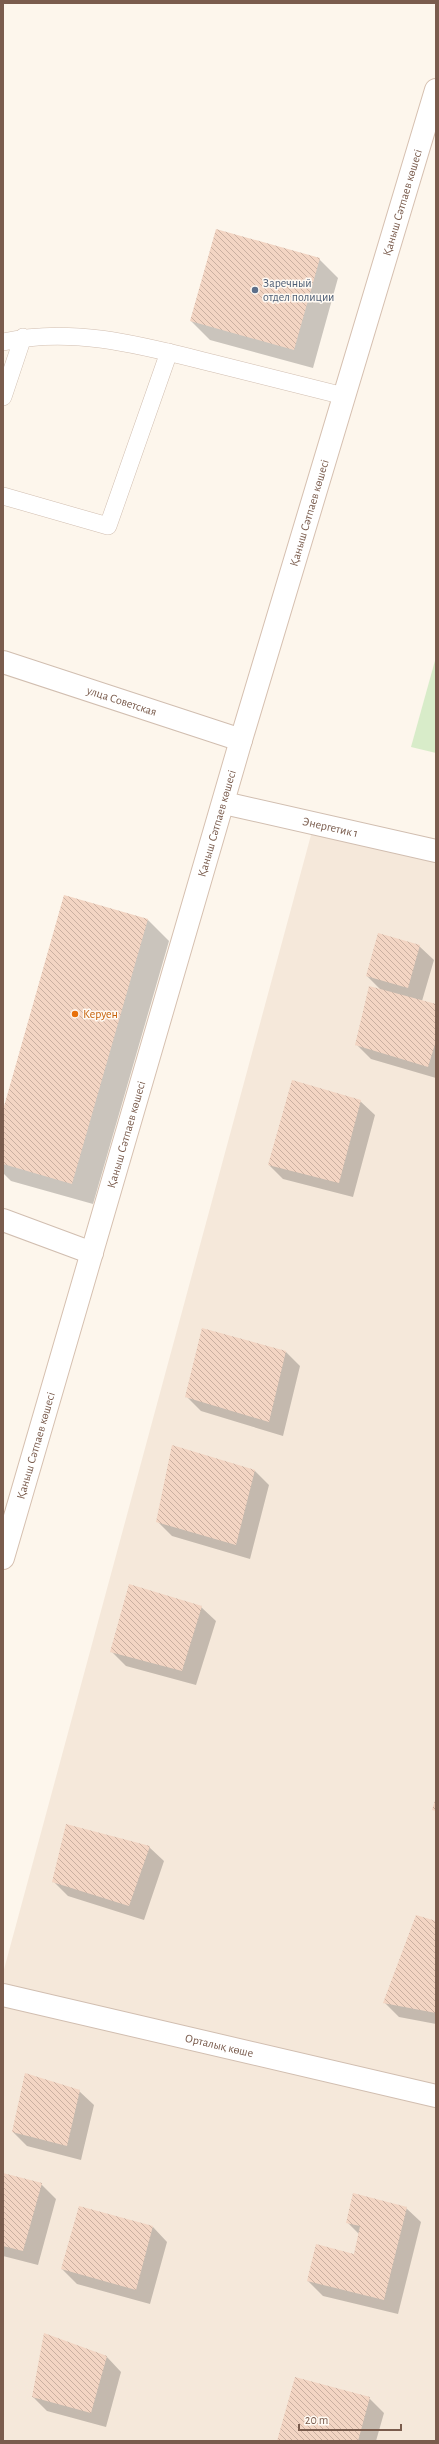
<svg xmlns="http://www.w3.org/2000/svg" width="439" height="2444" font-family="'Alegreya Sans',sans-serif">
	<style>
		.residential { fill: #f5e8da }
		.grass { fill: #d8ecc9 }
		.shadow { fill: #0003 }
		.building { fill: url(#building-back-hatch) }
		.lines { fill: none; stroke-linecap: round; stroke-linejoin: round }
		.lane-casing { stroke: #d1beb0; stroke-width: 18 }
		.street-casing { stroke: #d1beb0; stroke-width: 24 }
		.secondary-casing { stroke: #d6c0b0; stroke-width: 24 }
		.lane { stroke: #fff; stroke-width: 17 }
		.street { stroke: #fff; stroke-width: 22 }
		.secondary { stroke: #fff; stroke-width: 22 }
		.service-dot { fill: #5c6f8a; stroke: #fffaf3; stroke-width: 1.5 }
		.food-dot { fill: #e8710a; stroke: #fffaf3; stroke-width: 1.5 }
		.labels { text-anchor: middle; stroke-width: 3; stroke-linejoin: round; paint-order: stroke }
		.street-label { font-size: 12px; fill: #7a5c4d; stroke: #fffaf3 }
		.service-label { font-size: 12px; fill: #4e5e75; stroke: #fffaf3; text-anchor: start }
		.food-label { font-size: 12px; fill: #c56008; stroke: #fffaf3; text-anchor: start }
	</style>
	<defs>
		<pattern id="building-back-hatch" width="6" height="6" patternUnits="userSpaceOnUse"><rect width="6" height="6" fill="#f3d5c3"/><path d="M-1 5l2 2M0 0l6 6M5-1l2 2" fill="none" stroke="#cab0a1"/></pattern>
	</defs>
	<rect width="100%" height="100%" fill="#fdf6ec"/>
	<!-- residential -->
	<path class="residential" d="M314,824L436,851V2441H3V1973Z"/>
	<!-- grass -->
	<path class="grass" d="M436,657V753L411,747Z"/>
	<!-- shadow -->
	<path class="shadow" d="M319,259L338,278L313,368L210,340L191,321Z
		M147,919L169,941L93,1204L11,1181L3,1173V1113Z
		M419,946L434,960L422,1001L436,1005V1078L371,1059L356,1044L382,991L367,976Z
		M360,1101L375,1115L353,1197L283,1179L269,1165Z
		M286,1352L300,1366L283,1436L201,1411L186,1396Z
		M254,1470L269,1485L250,1559L172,1536L157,1521Z
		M201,1607L216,1621L196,1685L126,1666L111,1651Z
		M149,1847L164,1861L144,1920L68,1896L53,1881Z
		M436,1922V2024L399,2017L384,2002Z
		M79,2091L94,2105L81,2160L27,2146L13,2132Z
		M3,2174L41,2184L56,2199L38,2265L3,2256Z
		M406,2208L421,2222L398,2314L323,2296L308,2281L354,2255L359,2234L347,2222Z
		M153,2227L167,2242L150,2304L77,2284L62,2269Z
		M107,2357L121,2372L106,2427L47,2411L33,2397Z
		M369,2398L384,2413L376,2441H278Z"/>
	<!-- building -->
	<path class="building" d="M216,229L320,258L294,350L190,321Z
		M64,895L148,919L72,1184L3,1164V1110Z
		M378,933L420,945L408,988L366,976Z
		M369,986L436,1004V1041L428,1067L355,1045Z
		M292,1080L361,1100L339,1183L268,1165Z
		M202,1328L286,1351L269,1422L185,1397Z
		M172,1445L255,1470L236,1545L156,1522Z
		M129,1584L202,1606L182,1671L110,1652Z
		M436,1797V1811L432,1810Z
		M66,1824L150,1846L129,1906L52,1882Z
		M416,1915L436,1921V2013L383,2003Z
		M25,2073L80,2090L67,2146L12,2132Z
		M3,2173L42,2183L23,2251L3,2246Z
		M353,2193L407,2207L384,2300L307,2281L316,2244L354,2254L360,2226L346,2223Z
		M79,2206L153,2226L136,2290L61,2269Z
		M44,2333L107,2356L91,2413L32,2397Z
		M295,2377L370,2397L358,2441H277Z"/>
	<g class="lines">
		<!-- lane casing -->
		<g class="lane-casing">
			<path id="lane" d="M3,342C73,326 144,346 212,363C256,374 300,385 344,396
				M3,397L23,337
				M3,496L108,526L169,352"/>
		</g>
		<!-- street casing -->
		<g class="street-casing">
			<g id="street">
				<path id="s1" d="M3,662L241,740"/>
				<path id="s2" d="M224,803L436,851"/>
				<path d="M3,1220L92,1253"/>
				<path id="s3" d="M3,1995L436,2096"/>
			</g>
		</g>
		<!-- secondary casing -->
		<g class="secondary-casing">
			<g id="secondary">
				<path id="s4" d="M3,1558L241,740L436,90"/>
			</g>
		</g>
		<!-- lane -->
		<use href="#lane" class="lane"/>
		<!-- street -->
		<use href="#street" class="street"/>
		<!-- secondary -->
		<use href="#secondary" class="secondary"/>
	</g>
	<!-- markers -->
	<circle class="service-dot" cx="255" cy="290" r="4"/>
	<circle class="food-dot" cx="75" cy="1014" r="4"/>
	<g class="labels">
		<!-- street labels -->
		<g class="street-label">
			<text dy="4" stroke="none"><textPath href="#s4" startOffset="1413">Қаныш Сәтпаев көшесі</textPath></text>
			<text dy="4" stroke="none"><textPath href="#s4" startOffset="1089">Қаныш Сәтпаев көшесі</textPath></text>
			<text dy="4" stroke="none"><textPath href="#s1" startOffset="125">улца Советская</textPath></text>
			<text dy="4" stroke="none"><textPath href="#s4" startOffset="765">Қаныш Сәтпаев көшесі</textPath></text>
			<text dy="4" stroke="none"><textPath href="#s2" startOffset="109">Энергетик 1</textPath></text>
			<text dy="4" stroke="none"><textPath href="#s4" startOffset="441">Қаныш Сәтпаев көшесі</textPath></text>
			<text dy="4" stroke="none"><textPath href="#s4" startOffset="117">Қаныш Сәтпаев көшесі</textPath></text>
			<text dy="4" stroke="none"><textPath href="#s3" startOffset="222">Орталық көше</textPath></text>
		</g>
		<!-- service labels -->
		<g class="service-label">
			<text x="263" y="287">Заречный<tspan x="263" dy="14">отдел полиции</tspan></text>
		</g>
		<!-- food labels -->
		<g class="food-label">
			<text x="83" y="1018">Керуен</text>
		</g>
	</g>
	<!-- border -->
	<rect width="439" height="2444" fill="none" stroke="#7a5c4d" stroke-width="8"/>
	<!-- scale -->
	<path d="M299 2424v6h102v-6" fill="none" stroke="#7a5c4d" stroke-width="2"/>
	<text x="305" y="2424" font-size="12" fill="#7a5c4d" stroke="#fffaf3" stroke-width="3" paint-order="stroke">20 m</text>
</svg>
